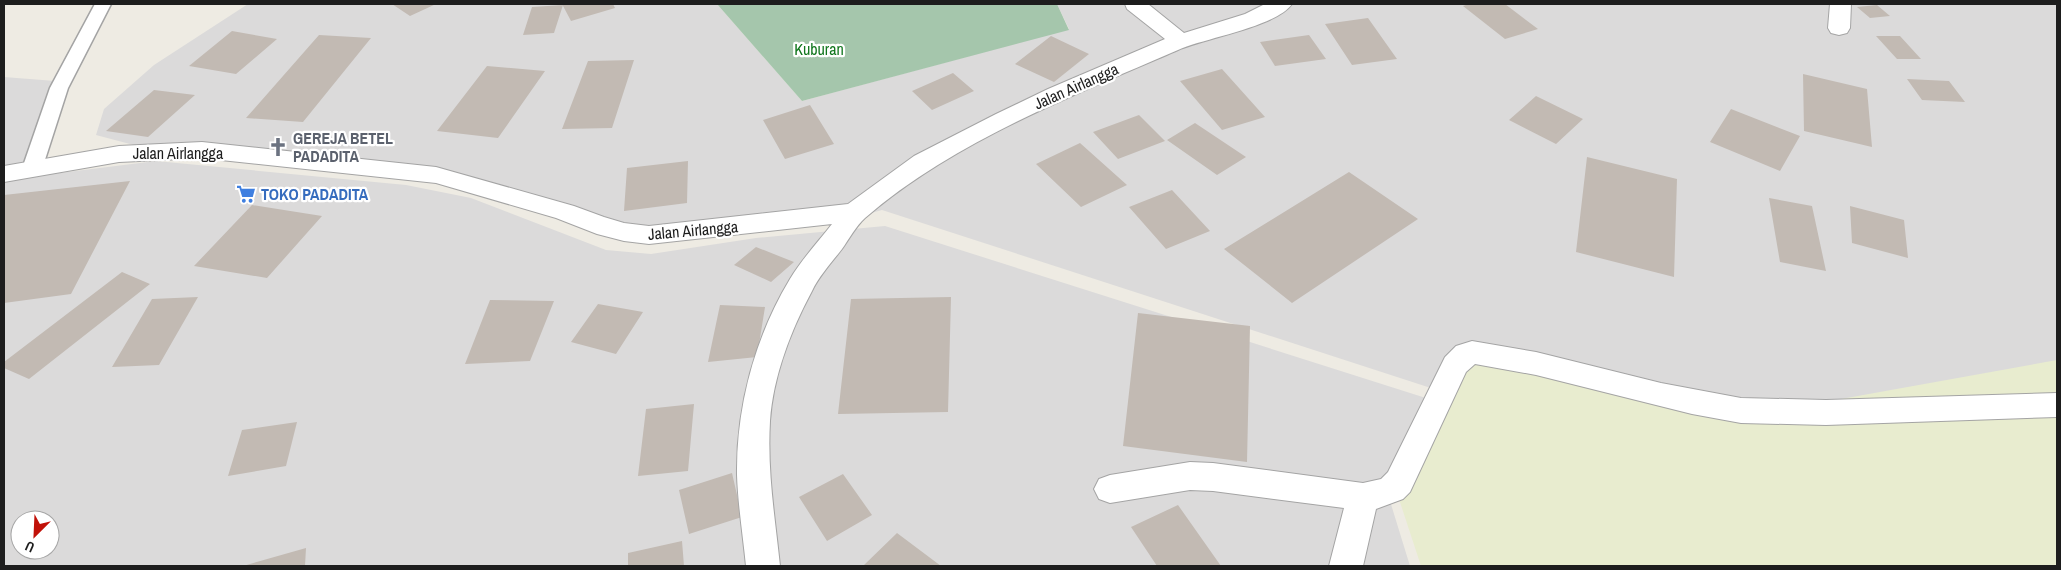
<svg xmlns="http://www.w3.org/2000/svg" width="2061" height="570" font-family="'Archivo Narrow',sans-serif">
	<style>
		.residential { fill: #dbdada; fill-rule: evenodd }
		.farmland { fill: #e8eccf }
		.cemetery { fill: #a5c6ac }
		.building { fill: #c2bab3 }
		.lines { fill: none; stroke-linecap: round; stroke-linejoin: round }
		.lane-casing { stroke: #a4a4a4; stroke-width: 3 }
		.street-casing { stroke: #a4a4a4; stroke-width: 2 }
		.lane { fill: #fff; fill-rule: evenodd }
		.street { fill: #fff; fill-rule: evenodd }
		.labels { text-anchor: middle; stroke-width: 4.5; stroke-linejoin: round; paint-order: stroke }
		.park-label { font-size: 16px; fill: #10761d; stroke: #fff }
		.street-label { font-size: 16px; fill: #1d1d1d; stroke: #fff }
		.worship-label { font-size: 16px; font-weight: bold; fill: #5b616d; stroke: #fff; text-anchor: start }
		.shop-label { font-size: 16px; font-weight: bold; fill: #366cbe; stroke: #fff; text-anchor: start }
	</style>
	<rect width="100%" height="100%" fill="#eeebe3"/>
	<!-- residential -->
	<path class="residential" d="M248,4H717L802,101L1069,29L1057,4H2057V379L1763,446L1437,390L882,210L846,220L660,243L633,242L472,189L413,175L164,153L96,135L104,109L154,65Z
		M4,77L55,81L19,178L156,161L406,185L471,198L606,250L651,254L756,238L885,226L1429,399L1386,488L1410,566H4ZM20,520H50V550H20Z"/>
	<!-- farmland -->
	<path class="farmland" d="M1471,354L1791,408L2057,360V566H1421L1398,496Z"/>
	<!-- cemetery -->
	<path class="cemetery" d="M717,4H1057L1069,30L802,101Z"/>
	<!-- building -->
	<path class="building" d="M392,4H436L410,16Z
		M562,4H613L615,8L571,21Z
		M1469,4H1505L1538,29L1505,39L1463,6Z
		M563,5L554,33L523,35L532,7Z
		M1877,5L1890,16L1870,18L1857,7Z
		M1368,18L1397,59L1352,65L1325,24Z
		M232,31L277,39L236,74L189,66Z
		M319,35L371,38L303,122L246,118Z
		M1309,35L1326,59L1275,66L1260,42Z
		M1051,36L1089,54L1054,82L1015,64Z
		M1876,36H1900L1921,59H1897Z
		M634,60L612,128L562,129L588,61Z
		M487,66L545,71L498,138L437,131Z
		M1222,69L1265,117L1222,130L1180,81Z
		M953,73L974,91L932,110L912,91Z
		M1803,74L1867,89L1872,147L1804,131Z
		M1907,79L1949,81L1965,102L1922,100Z
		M154,90L195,95L148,137L106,131Z
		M1536,96L1583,119L1556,144L1509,120Z
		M810,105L834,144L785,159L763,120Z
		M1731,109L1800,136L1780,171L1710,142Z
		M1139,115L1165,141L1118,159L1093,132Z
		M1195,123L1246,157L1217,175L1167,140Z
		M1080,143L1127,185L1081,207L1036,164Z
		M1587,157L1677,179L1674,277L1576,252Z
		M688,161L687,203L624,211L627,168Z
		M1349,172L1418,219L1292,303L1224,249Z
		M130,181L71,294L4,303V195Z
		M1172,190L1210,231L1166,249L1129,207Z
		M1769,198L1812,206L1826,271L1780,262Z
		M252,205L322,216L267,278L194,266Z
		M1850,206L1904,220L1908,258L1852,243Z
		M756,247L794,262L771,282L734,265Z
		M122,272L150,284L29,379L4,368V362Z
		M198,297L159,365L112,367L152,299Z
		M951,297L948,412L838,414L851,299Z
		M490,300L554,301L530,361L465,364Z
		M598,304L643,312L616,354L571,342Z
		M720,305L765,307L757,357L708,362Z
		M1138,313L1250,326L1247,462L1123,446Z
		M694,404L688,471L638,476L646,409Z
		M297,422L286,466L228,476L242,430Z
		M732,473L742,517L689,534L679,490Z
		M843,474L872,515L827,541L799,497Z
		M1178,505L1221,566H1157L1131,527Z
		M897,533L941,566H863Z
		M682,541L684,566H628V553Z
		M306,548L305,566H243Z"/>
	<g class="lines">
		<!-- lane casing -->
		<g class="lane-casing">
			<path id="lane" d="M95,4H111L68,88L42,169L39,174L32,175L25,174L22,169L50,88Z"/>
		</g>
		<!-- street casing -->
		<g class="street-casing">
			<path id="street" d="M1125,4H1148L1184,33L1245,14L1265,4H1292C1276,27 1205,38 1178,50C1072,96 952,142 865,218C856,226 849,239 842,249C832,262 819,276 812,291C791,330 773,377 770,421C767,472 775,517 780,566H746C743,536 738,505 737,475C736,407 755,337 790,279C802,259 818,242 832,224L649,244L624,241L597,234L556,218L436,183L202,158L119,162L4,182V166L119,146L202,142L436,167L574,206L604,217L624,223L649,226L848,204L914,156L996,114L1048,89L1165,39L1127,9Z
				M1830,4H1851L1850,28L1847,33L1839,35L1831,33L1828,28Z
				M1472,341L1536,352L1661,383L1741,398L1826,400L2057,393V417L1826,425L1741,423L1692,414L1536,375L1475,364L1466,372L1410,492L1403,499L1376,509L1363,566H1329L1344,508L1213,491L1190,490L1110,503L1099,499L1094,489L1099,479L1110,475L1190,462L1213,463L1363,483L1381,479L1388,472L1445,357L1456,346Z"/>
		</g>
		<!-- lane -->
		<use href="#lane" class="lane"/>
		<!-- street -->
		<use href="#street" class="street"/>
	</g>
	<!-- icons -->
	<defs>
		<g id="church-bare" transform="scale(1.5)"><path d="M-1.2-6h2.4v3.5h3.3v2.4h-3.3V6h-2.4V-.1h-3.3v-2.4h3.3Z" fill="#6b7280" stroke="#fff" stroke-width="2.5" paint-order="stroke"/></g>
		<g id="supermarket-bare" transform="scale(1.5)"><path d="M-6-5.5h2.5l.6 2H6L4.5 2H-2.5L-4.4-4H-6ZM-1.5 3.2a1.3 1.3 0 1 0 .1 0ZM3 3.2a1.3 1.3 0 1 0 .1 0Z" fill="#3f7fe0" stroke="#fff" stroke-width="2.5" paint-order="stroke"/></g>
	</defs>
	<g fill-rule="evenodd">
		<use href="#church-bare" x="278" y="147"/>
		<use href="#supermarket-bare" x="246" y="194"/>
	</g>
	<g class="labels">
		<!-- park labels -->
		<g class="park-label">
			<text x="819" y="55">Kuburan</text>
		</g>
		<!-- street labels -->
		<g class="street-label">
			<text transform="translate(1076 86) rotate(-24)" y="6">Jalan Airlangga</text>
			<text x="178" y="159">Jalan Airlangga</text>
			<text transform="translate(693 230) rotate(-5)" y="6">Jalan Airlangga</text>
		</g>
		<!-- worship labels -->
		<g class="worship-label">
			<text x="293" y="144">GEREJA BETEL<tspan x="293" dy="18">PADADITA</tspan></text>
		</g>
		<!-- shop labels -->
		<g class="shop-label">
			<text x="261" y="200">TOKO PADADITA</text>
		</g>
	</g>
	<!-- border -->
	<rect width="2061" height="570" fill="none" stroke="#1d1d1d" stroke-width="10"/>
	<!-- north arrow -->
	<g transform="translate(35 535) rotate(204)"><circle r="24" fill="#ffffff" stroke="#a5a5a5"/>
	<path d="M0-4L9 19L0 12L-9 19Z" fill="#c11108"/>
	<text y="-8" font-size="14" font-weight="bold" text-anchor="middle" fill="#1d1d1d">U</text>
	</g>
</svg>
